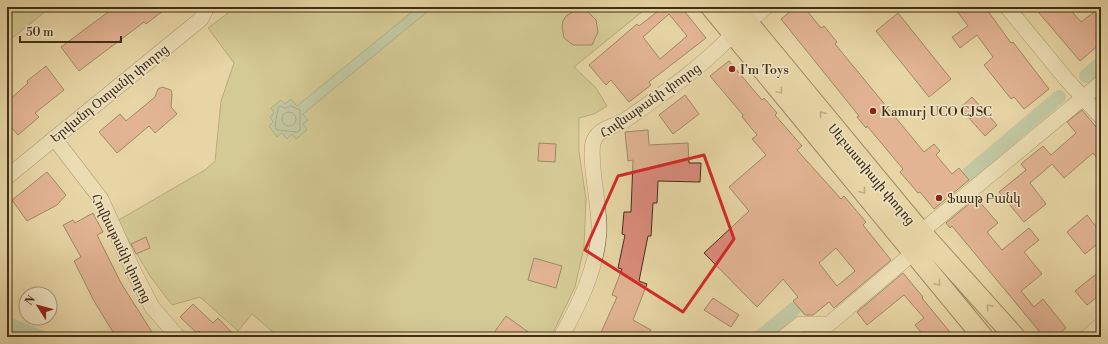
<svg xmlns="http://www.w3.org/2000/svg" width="1108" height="344" font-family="'Libre Bodoni','Noto Serif Armenian',serif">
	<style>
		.green { fill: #bdbc81; stroke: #7f764c }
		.water { fill: #98baa1; stroke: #75826a }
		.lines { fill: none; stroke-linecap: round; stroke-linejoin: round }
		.shore { stroke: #6c745c; stroke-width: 1 }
		.canal { stroke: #98baa1; stroke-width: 14 }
		.building { fill: #db8c7d; stroke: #412f17; fill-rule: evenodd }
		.minor-casing { stroke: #6a593a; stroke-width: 16 }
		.major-casing { stroke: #412f17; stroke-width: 22 }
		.minor { stroke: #efe4c4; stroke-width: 15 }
		.major { stroke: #e7d6a5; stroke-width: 20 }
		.oneway { stroke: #8c7a57 }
		.marked { fill: none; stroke: #d62828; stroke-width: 3; stroke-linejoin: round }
		.poi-dot { fill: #8f2418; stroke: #efe4c4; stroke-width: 1.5 }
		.labels { text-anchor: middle; stroke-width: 3; stroke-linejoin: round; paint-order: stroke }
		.poi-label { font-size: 13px; fill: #412f17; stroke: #efe4c4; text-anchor: start }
		.street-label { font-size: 13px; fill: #412f17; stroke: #efe4c4 }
	</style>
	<rect width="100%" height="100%" fill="#e7d6a5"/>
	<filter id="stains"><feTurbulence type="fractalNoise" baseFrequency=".005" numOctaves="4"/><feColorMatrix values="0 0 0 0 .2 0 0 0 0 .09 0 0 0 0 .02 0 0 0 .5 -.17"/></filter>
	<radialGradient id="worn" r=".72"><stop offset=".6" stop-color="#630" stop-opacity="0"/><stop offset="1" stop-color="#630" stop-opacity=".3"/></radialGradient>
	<!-- green -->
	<path class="green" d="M7,7H51L7,42Z
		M236,7H648L574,67L596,88L607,106L594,114L579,118V152L586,199L584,247L575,287L551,337H279L252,314L238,331L200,297L172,305L150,276L117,221L205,170L215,161L221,101L234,63L208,28Z"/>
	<!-- water -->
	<path class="water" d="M418,7H433L303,114L308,120L303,124L307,130L296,139L292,134L287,139L282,133L277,137L269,126L273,122L270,117L274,113L271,108L281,100L285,104L291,99L297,106Z"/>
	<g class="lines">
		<!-- shore -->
		<path class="shore" d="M291,106L300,110V130L297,132L277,130L275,127L278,108L280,106L285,108Z
			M282 119a7 7 0 1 1 14 0a7 7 0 1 1-14 0Z"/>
		<!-- canal -->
		<path class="canal" d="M1086,76L1101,63
			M968,174L1059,97
			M7,324L41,337
			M760,337L794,309"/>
	</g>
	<!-- building -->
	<path class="building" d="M115,7H168L146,24L144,22L79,71L61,47Z
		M663,7H681L706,38L649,82L651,85L629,102L611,80L606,85L589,65L637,24L639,26ZM669,14L687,36L660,59L643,37Z
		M796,7H804L821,28L824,26L837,42L835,44L924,152L934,144L940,151L936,155L952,174L959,168L969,180L934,209L920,192L918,193L900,172L903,169L867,126L866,128L857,117L859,116L781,19Z
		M954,7H985L1011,43L1013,42L1049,89L1024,109L1014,97L1011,99L984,65L993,57L977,35L960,48L952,37L968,26Z
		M1034,7H1068L1081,22L1101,7V43L1080,61Z
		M576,10L587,11L596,20L598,32L592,45H573L564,38L562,27L563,21L566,16Z
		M898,13L951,79L929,97L876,31Z
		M729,61L762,100L764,98L777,113L775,115L802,146L797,150L841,199L844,196L866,222L863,225L891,260L834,308L829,302L813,315H805L793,301L798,297L783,279L757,307L704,253L749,211L729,187L766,155L752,139L757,135L742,117L743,115L710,76ZM836,248L855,271L837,286L819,263Z
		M46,66L64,90L35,113L39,117L18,135L7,122V102L28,83L27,81Z
		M162,87L171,90L172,94L171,107L177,114L155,133L149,126L117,153L99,132L120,114L126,121L155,97L158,89Z
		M685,95L699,114L673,134L659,115Z
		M972,97L997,125L985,136L960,108Z
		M1082,110L1101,133V163L1093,153L1064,178L1052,164L1030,183L1046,204L1024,222L999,192L1026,170L1021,164L1043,146L1051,155L1076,133L1067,122Z
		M648,130L649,145L688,143L689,163H701L700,182L658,181L657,203H653L651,236H648L639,281L647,284L633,320L651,330L646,337H599L617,297L612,295L622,269L618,268L625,235L622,234L624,212H631L633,160L628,161L625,132Z
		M539,143L556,144L555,162L538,161Z
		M47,172L66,195L57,205L27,221L12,200Z
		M976,198L998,223L987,232L1002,250L1029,228L1039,240L1024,252L1042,274L1021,291L1034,307L1043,299L1066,328L1055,337H1044L952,226L950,228L946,223Z
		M93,213L103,232L97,235L121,283L155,337H116L94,301L74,261L81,257L63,225L73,220L75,223Z
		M1087,215L1101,233V241L1085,254L1067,232Z
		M146,237L150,248L136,254L131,244Z
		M534,258L562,266L556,288L528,280Z
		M1101,270V294L1087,305L1075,291Z
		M903,273L923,297L922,298L954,337H925L915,325L924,318L904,295L867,325L857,312Z
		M713,298L739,315L731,327L704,310Z
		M193,304L213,323L218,318L236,337H204L199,331L197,333L180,317Z
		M506,316L535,337H491Z
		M803,333H826L829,337H798Z"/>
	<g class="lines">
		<!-- minor casing -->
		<g class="minor-casing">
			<path id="minor" d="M1007,7L1066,79L1101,117
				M747,23L766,7
				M54,138L101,199L133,270L152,307L178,337
				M7,177L201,19L207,7
				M921,232L1101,83
				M561,337C579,305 596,270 599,233C601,209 587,156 594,140C600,127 617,126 627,119C664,93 702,67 733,34
				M784,337L800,324H829L913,253
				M1087,337L1101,325"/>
		</g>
		<!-- major casing -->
		<g class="major-casing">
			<path id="major" d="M711,7L983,337
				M735,7L921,232L1015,337"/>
		</g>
		<!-- minor -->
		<use href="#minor" class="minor"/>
		<!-- major -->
		<use href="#major" class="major"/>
	</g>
	<!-- one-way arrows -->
	<defs><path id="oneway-chevron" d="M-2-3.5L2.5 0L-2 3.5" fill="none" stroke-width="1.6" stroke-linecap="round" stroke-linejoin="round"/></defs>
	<g class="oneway">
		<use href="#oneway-chevron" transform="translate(780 91) rotate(50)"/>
		<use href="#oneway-chevron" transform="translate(822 114) rotate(-129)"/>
		<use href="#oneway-chevron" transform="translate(863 191) rotate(50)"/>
		<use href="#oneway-chevron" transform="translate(938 283) rotate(50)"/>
		<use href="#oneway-chevron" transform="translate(989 307) rotate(-132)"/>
	</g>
	<!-- marked area -->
	<path d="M0 0H1108V344H0ZM704,155L734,239L683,312L585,250L618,176Z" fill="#e7d6a5" fill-opacity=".55" fill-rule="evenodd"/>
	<path class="marked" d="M704,155L734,239L683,312L585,250L618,176Z"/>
	<!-- markers -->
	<g class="poi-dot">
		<circle cx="732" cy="69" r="4"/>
		<circle cx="873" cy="111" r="4"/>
		<circle cx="939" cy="198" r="4"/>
	</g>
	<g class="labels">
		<!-- poi labels -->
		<g class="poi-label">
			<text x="740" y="74">I'm Toys</text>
			<text x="881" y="116">Kamurj UCO CJSC</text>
			<text x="947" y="203">Ֆասթ Բանկ</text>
		</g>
		<!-- street labels -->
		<g class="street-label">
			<text transform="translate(109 93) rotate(-39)" y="5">Երվանդ Օտյանի փողոց</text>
			<text transform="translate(650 100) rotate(-35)" y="5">Հովնաթանի փողոց</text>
			<text transform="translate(872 174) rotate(50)" y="5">Սեբաստիայի փողոց</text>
			<text transform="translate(122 248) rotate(64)" y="5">Հովնաթանի փողոց</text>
		</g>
	</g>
	<!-- margin -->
	<rect width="1108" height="344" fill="none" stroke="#e7d6a5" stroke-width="24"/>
	<rect x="8" y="8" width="1092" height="328" fill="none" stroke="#412f17" stroke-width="2"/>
	<rect x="12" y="12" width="1084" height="320" fill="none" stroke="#412f17"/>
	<!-- north arrow -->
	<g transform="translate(38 306) rotate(306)"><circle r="19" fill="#efe4c4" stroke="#a99c7f"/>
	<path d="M0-3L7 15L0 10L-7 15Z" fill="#8f2418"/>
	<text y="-6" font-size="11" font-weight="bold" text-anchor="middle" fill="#412f17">N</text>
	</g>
	<!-- scale -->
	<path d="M20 36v6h101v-6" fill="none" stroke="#412f17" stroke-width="2"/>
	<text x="26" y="36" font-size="12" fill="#412f17" stroke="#efe4c4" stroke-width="3" paint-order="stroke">50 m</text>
	<rect width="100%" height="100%" filter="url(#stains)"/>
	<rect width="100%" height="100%" fill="url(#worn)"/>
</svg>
